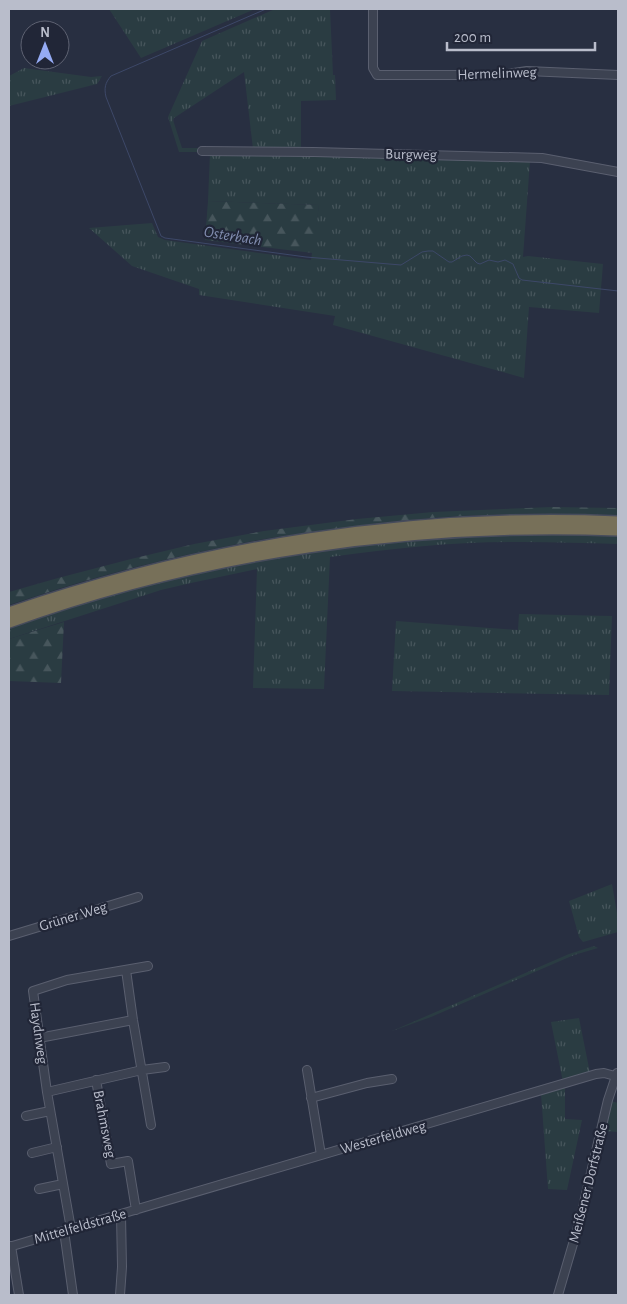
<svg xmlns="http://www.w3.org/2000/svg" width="627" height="1304" font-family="'Alegreya Sans',sans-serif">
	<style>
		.grass { fill: url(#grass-tufts) }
		.forest { fill: url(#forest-firs) }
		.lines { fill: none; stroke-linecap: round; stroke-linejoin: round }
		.stream { stroke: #3d4868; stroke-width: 1 }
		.minor-casing { stroke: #5a5f6f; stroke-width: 10 }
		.highway-casing { stroke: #474c5c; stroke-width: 14 }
		.minor { stroke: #3c4251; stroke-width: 8 }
		.highway { stroke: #777059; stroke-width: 11 }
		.labels { text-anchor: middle; stroke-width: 4.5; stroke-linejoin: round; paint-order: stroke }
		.street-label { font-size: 15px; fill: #b9bdcb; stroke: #212637 }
		.water-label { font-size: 16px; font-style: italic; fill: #828eb1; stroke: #212637 }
	</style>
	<defs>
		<pattern id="grass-tufts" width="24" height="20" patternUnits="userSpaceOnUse" patternTransform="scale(1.25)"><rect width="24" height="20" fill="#2a3c42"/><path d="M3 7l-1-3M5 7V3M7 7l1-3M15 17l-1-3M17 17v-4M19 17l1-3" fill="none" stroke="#47565c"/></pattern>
		<pattern id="forest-firs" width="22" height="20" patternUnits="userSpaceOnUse" patternTransform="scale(1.25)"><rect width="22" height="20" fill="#2a3c42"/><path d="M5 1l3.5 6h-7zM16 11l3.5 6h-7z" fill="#47565c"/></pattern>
	</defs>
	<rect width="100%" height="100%" fill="#282f41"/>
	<!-- grass -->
	<path class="grass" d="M109,9H255L141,58Z
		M275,9H330L333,75H335L336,100L301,101V151L253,149L244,72L174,118L173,120L182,148H201V152H179L168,117L202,41Z
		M24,68L91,77L102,76L97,84L9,106V76Z
		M210,153L530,161L523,257L528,256L603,264L599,313L529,307L524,378L333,325L335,316L199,295V289L132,266L89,228L152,223L158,237L165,240L311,260L319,205L208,201Z
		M557,534L618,536V544C587,543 555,542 523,542C458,541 394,548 330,557L324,689L253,688L257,569L191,583L161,590L9,639V627C31,620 54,612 77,605C161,579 248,561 335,548C409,538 483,535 557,534Z
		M519,614L612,616L609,695L392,691L396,621L518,630Z
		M612,884L618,919V932L583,942L579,937L569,901Z
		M594,946L598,948L574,955L431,1017L392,1031L569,954Z
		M579,1018L590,1073L563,1082L551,1022Z
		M565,1087V1119L582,1120L567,1190L548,1189L541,1094Z
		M611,1101L618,1103V1132L605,1131Z"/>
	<!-- forest -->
	<path class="forest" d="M208,201L319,205L313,253L205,240Z
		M552,507L618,508V515C574,514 530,513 486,515C441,516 395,521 351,527C303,533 256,539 209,550C141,564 74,583 9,605V592L58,578L131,559L194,544L264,531L357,519L433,512Z
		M64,622L61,683L9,681V639Z"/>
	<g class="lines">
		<!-- stream -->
		<path class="stream" d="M266,9L111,76C105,83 104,88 106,97L161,236L165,238L306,257L401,265L422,252L428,251H433L449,262H452L462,256L467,255L470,256L477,263L480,264L489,260L498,262L505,260L513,264L519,278L522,280L618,291"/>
		<!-- minor casing -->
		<g class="minor-casing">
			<path id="minor" d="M373,9V68L377,75H501L527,71L618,75
				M202,151L314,152L542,158L618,172
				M9,936L138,897
				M126,970L133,1020L151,1125
				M39,1038L133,1020
				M307,1070L321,1155
				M96,1080L111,1164L128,1161L136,1210
				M47,1092L142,1070L165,1067
				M311,1098L367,1083L392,1079
				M26,1116L50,1111
				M32,1153L57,1147
				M39,1189L63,1184
				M71,1229L47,1092L33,991L67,980L148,966
				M64,1231L73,1295
				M11,1246L19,1295
				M9,1247L596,1074L604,1073L615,1076
				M120,1295L122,1267L121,1215
				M558,1295L580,1220L608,1100L617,1073"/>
		</g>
		<!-- highway casing -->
		<g class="highway-casing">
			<path id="highway" d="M9,613C204,546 411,513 618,522
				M9,622C203,552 412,522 618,530"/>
		</g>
		<!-- minor -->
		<use href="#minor" class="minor"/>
		<!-- highway -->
		<use href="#highway" class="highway"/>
	</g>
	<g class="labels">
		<!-- street labels -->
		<g class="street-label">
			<text transform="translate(497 73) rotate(-2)" y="5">Hermelinweg</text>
			<text transform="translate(411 154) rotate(1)" y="5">Burgweg</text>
			<text transform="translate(73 916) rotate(-17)" y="5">Grüner Weg</text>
			<text transform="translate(39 1033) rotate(82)" y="5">Haydnweg</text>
			<text transform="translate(105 1124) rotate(79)" y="5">Brahmsweg</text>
			<text transform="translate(383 1137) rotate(-16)" y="5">Westerfeldweg</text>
			<text transform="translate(588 1183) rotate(-76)" y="5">Meißener Dorfstraße</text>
			<text transform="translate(80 1226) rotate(-16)" y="5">Mittelfeldstraße</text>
		</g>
		<!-- water labels -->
		<g class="water-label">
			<text transform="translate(233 235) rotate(9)" y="6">Osterbach</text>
		</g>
	</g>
	<!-- border -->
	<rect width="627" height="1304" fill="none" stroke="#b9bdcb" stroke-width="20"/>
	<!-- north arrow -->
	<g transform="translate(45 45)"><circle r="24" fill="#212637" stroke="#5e6272"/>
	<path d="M0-4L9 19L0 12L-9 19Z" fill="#95abf4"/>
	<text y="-8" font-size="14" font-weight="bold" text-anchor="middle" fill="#b9bdcb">N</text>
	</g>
	<!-- scale -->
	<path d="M447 42v8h148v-8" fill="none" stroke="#b9bdcb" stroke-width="2.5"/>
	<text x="454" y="42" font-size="15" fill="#b9bdcb" stroke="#212637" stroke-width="4" paint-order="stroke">200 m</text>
</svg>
